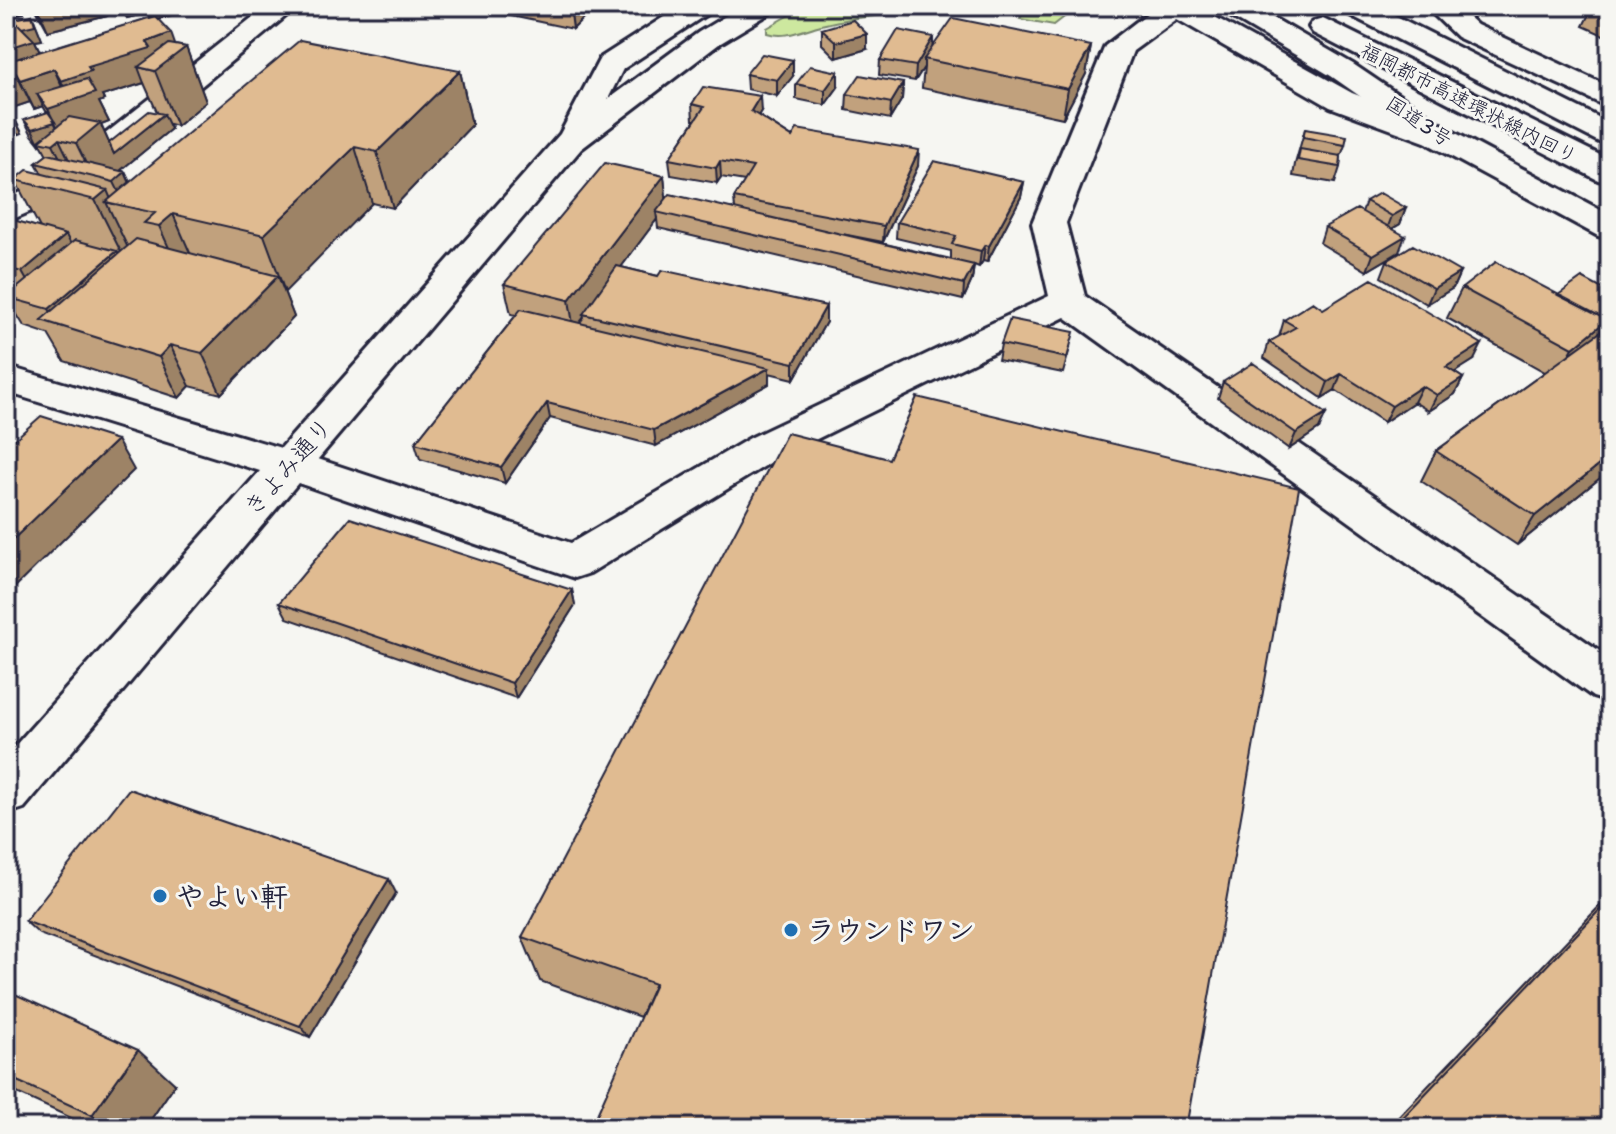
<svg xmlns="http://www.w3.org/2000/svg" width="1616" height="1134" font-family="'Shantell Sans','Klee One',sans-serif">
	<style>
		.green { fill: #cde89f; stroke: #78856d; stroke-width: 2 }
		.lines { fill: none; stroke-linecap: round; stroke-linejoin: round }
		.minor-casing { stroke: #22223b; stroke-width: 6 }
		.highway-casing { stroke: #22223b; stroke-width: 6 }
		.minor { fill: #f6f6f2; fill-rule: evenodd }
		.highway { fill: #f6f6f2; fill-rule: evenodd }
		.wall { fill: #c1a17d; stroke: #22223b; stroke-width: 2; fill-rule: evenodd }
		.shaded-wall { fill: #9d8366; stroke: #22223b; stroke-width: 2 }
		.building { fill: #e0bb91; stroke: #22223b; stroke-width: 2 }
		.poi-dot { fill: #1f6fb2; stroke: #f6f6f2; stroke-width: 3 }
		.labels { text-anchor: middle; stroke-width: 6; stroke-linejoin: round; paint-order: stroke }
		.far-street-label { font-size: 20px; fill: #22223b; stroke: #f6f6f2 }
		.street-label { font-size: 24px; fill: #22223b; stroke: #f6f6f2 }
		.near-poi-label { font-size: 28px; font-weight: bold; fill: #22223b; stroke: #f6f6f2; text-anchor: start }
	</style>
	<rect width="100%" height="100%" fill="#f6f6f2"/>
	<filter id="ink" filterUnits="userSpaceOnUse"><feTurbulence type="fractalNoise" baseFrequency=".0125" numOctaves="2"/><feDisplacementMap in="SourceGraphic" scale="16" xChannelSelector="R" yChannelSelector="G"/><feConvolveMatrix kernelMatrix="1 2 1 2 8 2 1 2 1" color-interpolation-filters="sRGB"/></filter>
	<g filter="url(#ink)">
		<!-- green -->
		<path class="green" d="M806,6H992L988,15C932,13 876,11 821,25C802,30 786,39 767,33V28Z
			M1026,6H1142V7L1134,11L1076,8L1054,25L1020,19Z"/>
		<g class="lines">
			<!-- minor casing -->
			<g class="minor-casing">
				<path id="minor" d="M267,6H298L71,194L6,222V199L47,180Z
					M681,6H714L710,12L623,69L608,99L699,32L742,6H776L772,12L719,44L581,149L318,459L571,543L750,438L1049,296L1032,223L1105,46L1157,6H1195L1352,93L1452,131L1457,138L1452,145L1441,148L1330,107L1177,19L1133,51L1066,223L1085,296L1610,658V702L1593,697L1065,317L778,458L590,573L575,578L298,483L24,808L6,814V756L260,471L6,392V366L281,448L560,134L600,58Z"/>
			</g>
			<!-- highway casing -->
			<g class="highway-casing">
				<path id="highway" d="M1219,6H1253L1353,64L1452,131L1610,215V239L1598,236L1430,145L1331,76L1223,12Z
					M1340,6H1376L1610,123V145L1599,142L1344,12Z
					M1425,6H1456L1477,25L1610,87V108L1457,37Z
					M1323,18L1610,160V183L1598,180L1313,33L1309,27L1313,21Z"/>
			</g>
			<!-- minor -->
			<use href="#minor" class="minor"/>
			<!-- highway -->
			<use href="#highway" class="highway"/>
		</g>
		<!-- wall -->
		<path class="wall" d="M34,6H103L107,16L48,31Z
			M119,6H205L157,19L175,45L186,47L206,102L177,126L169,124L171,129L121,170L125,172L130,182L460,71L472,125L393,208L372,203L284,291L294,317L221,394L190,386L179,398L64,361L48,334L24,326L6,297L8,294H6V218L40,228L15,180L42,174L36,163L47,155L41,144L40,145L32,135L24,120L47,113L43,106L34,109L30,102L9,109L22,133L6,139V28L32,15L42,40L35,41L40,52L150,18L147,13L127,18ZM144,83L157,112L109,143L101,125L109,122L99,102L104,100L102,96Z
			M464,6H596L573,29Z
			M1593,6H1610V38L1583,26Z
			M822,29L867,49L836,58L822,44Z
			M933,37V47L1091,46L1086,74L1063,118L922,88L924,67L915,81L879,75L880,60Z
			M746,74L793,76L777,96L747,89Z
			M903,83L902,99L890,119L846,110L847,94Z
			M796,84L838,87L825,105L796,99Z
			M692,104L761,111L758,115L792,137L918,166L883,242L842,234L951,259V251L896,238L897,222L1024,182L1021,197L987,262L983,261L979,267L974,265L972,280L963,300L658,228L657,219L621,267L658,276L826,306V322L794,379L769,373V384L656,446L550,418L505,483L420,459L415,443L516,315L511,314L504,284L664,176L666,199L735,209L734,198L745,181L721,177L717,183L671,175L669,159L695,120H693Z
			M1305,129L1345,145L1341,156L1340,167L1335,183L1293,176L1295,164Z
			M1366,201L1406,208L1400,224L1392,229L1399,252L1367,271L1320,243L1325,227L1362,212Z
			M1387,261L1460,272L1453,288L1427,304L1381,277Z
			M1462,288L1558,295L1610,293V470L1517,545L1421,481L1436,451L1545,372L1447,318Z
			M1323,309L1474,360L1454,372L1463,378L1455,394L1429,411L1414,402L1384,422L1335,390L1322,398L1264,358L1269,342L1279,337L1284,320Z
			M1001,344L1070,348L1063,373L998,360Z
			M1223,382L1319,429L1289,449L1218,398Z
			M889,459L640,1017L540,981L522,937Z
			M572,590L575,605L516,698L287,618L279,603Z
			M396,893L310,1037L39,934L25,921Z
			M1610,895V1128H1388Z
			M6,990L175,1084L145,1128H93L6,1088Z"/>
		<!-- shaded-wall -->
		<path class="shaded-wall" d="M6,6H21L24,13L6,17Z
			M37,6H103L107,16L48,31Z
			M122,6H144L147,13L127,18Z
			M146,6H205L152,20Z
			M206,6H222L208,10Z
			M570,6H596L573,29Z
			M32,15L42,40L35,41L48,68L16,73L30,102L9,109L22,133L6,139V49L14,42L7,26Z
			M171,33L178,53L186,47L206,102L177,126L155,71L138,67L144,83L102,96L104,100L99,102L109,122L101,125L114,154L164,114L171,129L121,170L123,174L125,172L142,210L126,206L114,182L92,176L76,143L62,138L47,107L70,100L61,81L88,67L147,42Z
			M867,34V49L836,58V42Z
			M933,37L932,52L924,59V67L915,81L916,66Z
			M1091,46L1086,74L1063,118L1068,89Z
			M793,60V76L777,96V80Z
			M54,69L67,98L37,94L43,106L34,109L20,80Z
			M460,71L472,125L393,208L377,152Z
			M838,72V87L825,105V90Z
			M903,83L902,99L890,119L891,103Z
			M760,96L761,111L752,126L751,111Z
			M55,122L62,138L39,141L41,144L40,145L32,129Z
			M59,139L75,172L66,170L53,144Z
			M355,147L372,203L285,292L264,235Z
			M919,150L918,166L883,242L884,226Z
			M720,161L721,177L717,183L716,168Z
			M664,176L667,206L656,212L657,219L586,314H583L584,317L574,330L569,300Z
			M1024,182L1021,197L987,262L989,246Z
			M107,190L113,204L106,202L129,250L123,256L95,200Z
			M1406,208L1400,224L1386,232L1392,216Z
			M173,214L198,271L185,283L159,226Z
			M66,235L82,265L39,302L22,272Z
			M1405,236L1399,252L1367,271L1373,255Z
			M985,245L983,261L979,267L981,251Z
			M117,251L132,281L59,326L49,309Z
			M974,265L972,280L963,300L964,284Z
			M1460,272L1453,288L1427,304L1434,288Z
			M278,276L294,317L221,394L202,353Z
			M826,306V322L794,379V363Z
			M1607,320L1589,350L1556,378L1573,348Z
			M1482,344L1474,360L1438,383L1446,367Z
			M170,345L190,386L179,398L159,357Z
			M769,368V384L656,446L654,430Z
			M1341,374L1335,390L1322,398L1328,382Z
			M1463,378L1455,394L1429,411L1437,395Z
			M1422,386L1414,402L1384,422L1392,406Z
			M547,403L550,418L505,483L501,467Z
			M1326,414L1319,429L1289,449L1296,433Z
			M117,440L134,470L6,596V546Z
			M1610,456V470L1517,545L1535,516Z
			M572,590L575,605L516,698L512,683Z
			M389,879L396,893L310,1037L300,1026Z
			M138,1050L175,1084L145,1128H108L92,1115Z"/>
		<!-- building -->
		<path class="building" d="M32,15L35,25L22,28L18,24L7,26L6,21Z
			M155,16L171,33L147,42L151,48L88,67L91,71L61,81L54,69L20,80L16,73L6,76V62Z
			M953,18L1091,46L1068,89L924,59Z
			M853,20L867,34L836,42L822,29Z
			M18,24L34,40L6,49V28Z
			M898,30L933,37L916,66L880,60Z
			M300,40L460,71L377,152L355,147L264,235L173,214L159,226L144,223L155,213L106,202Z
			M169,44L186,47L155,71L138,67Z
			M762,54L793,60L777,80L746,74Z
			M810,66L838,72L825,90L796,84Z
			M860,75L903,83L891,103L847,94Z
			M87,79L95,93L48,109L37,94Z
			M703,87L760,96L751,111L792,137L797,129L919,150L884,226L734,198L753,167L720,161L716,168L669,159L704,107L692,104Z
			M149,111L164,114L114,154L109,143Z
			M48,112L55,122L32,129L24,120Z
			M69,117L100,123L76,143L59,139L53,144L39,141Z
			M1305,129L1347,136L1345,145L1303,137Z
			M1300,149L1341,156L1340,167L1298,160Z
			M48,154L125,172L114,182L36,163Z
			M934,161L1024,182L989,246L985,245L981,251L952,244L956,236L897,222Z
			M605,163L664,176L569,300L504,284Z
			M27,170L107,190L95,200L15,180Z
			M1380,193L1406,208L1392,216L1366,201Z
			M670,194L974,265L964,284L656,212Z
			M1357,209L1405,236L1373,255L1325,227Z
			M6,218L66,235L22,272L6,268Z
			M136,239L278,276L202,353L170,345L159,357L41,320Z
			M75,240L117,251L49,309L6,297Z
			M1413,245L1460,272L1434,288L1387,261Z
			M1496,262L1607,320L1573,348L1462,288Z
			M617,266L658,276L662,270L826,306L794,363L583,314Z
			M1582,278L1610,293V325L1605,329L1602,328L1607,320L1558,295Z
			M1372,279L1482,344L1446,367L1463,378L1437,395L1422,386L1392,406L1341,374L1328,382L1269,342L1296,327L1284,320L1313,302L1323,309Z
			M521,309L769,368L654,430L547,403L501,467L415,443Z
			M1010,319L1074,332L1067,358L1001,344Z
			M1610,325V456L1535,516L1436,451Z
			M1253,363L1326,414L1296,433L1223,382Z
			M917,397L1299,488L1186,1128H591L655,984L522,937L787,433L889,459Z
			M41,416L117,440L6,546V447Z
			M350,518L572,590L512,683L279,603Z
			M129,789L389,879L300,1026L25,921Z
			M1610,899V1128H1393Z
			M6,990L138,1050L92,1115L6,1076Z"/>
	</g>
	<!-- markers -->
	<g class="poi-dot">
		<circle cx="160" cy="896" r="8"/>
		<circle cx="791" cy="930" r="8"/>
	</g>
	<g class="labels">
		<!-- far-street labels -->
		<g class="far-street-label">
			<text transform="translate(1469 103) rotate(27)" y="7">福岡都市高速環状線内回り</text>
			<text transform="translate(1419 121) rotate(33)" y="7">国道3号</text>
		</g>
		<!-- street labels -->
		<g class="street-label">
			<text transform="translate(288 467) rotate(-49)" y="8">きよみ通り</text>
		</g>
		<!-- near-poi labels -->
		<g class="near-poi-label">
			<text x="176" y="906">やよい軒</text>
			<text x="807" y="940">ラウンドワン</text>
		</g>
	</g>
	<!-- margin -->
	<rect width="1616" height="1134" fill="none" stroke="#f6f6f2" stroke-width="32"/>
	<rect x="16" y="16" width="1584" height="1102" fill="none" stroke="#22223b" stroke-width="3" filter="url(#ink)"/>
</svg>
